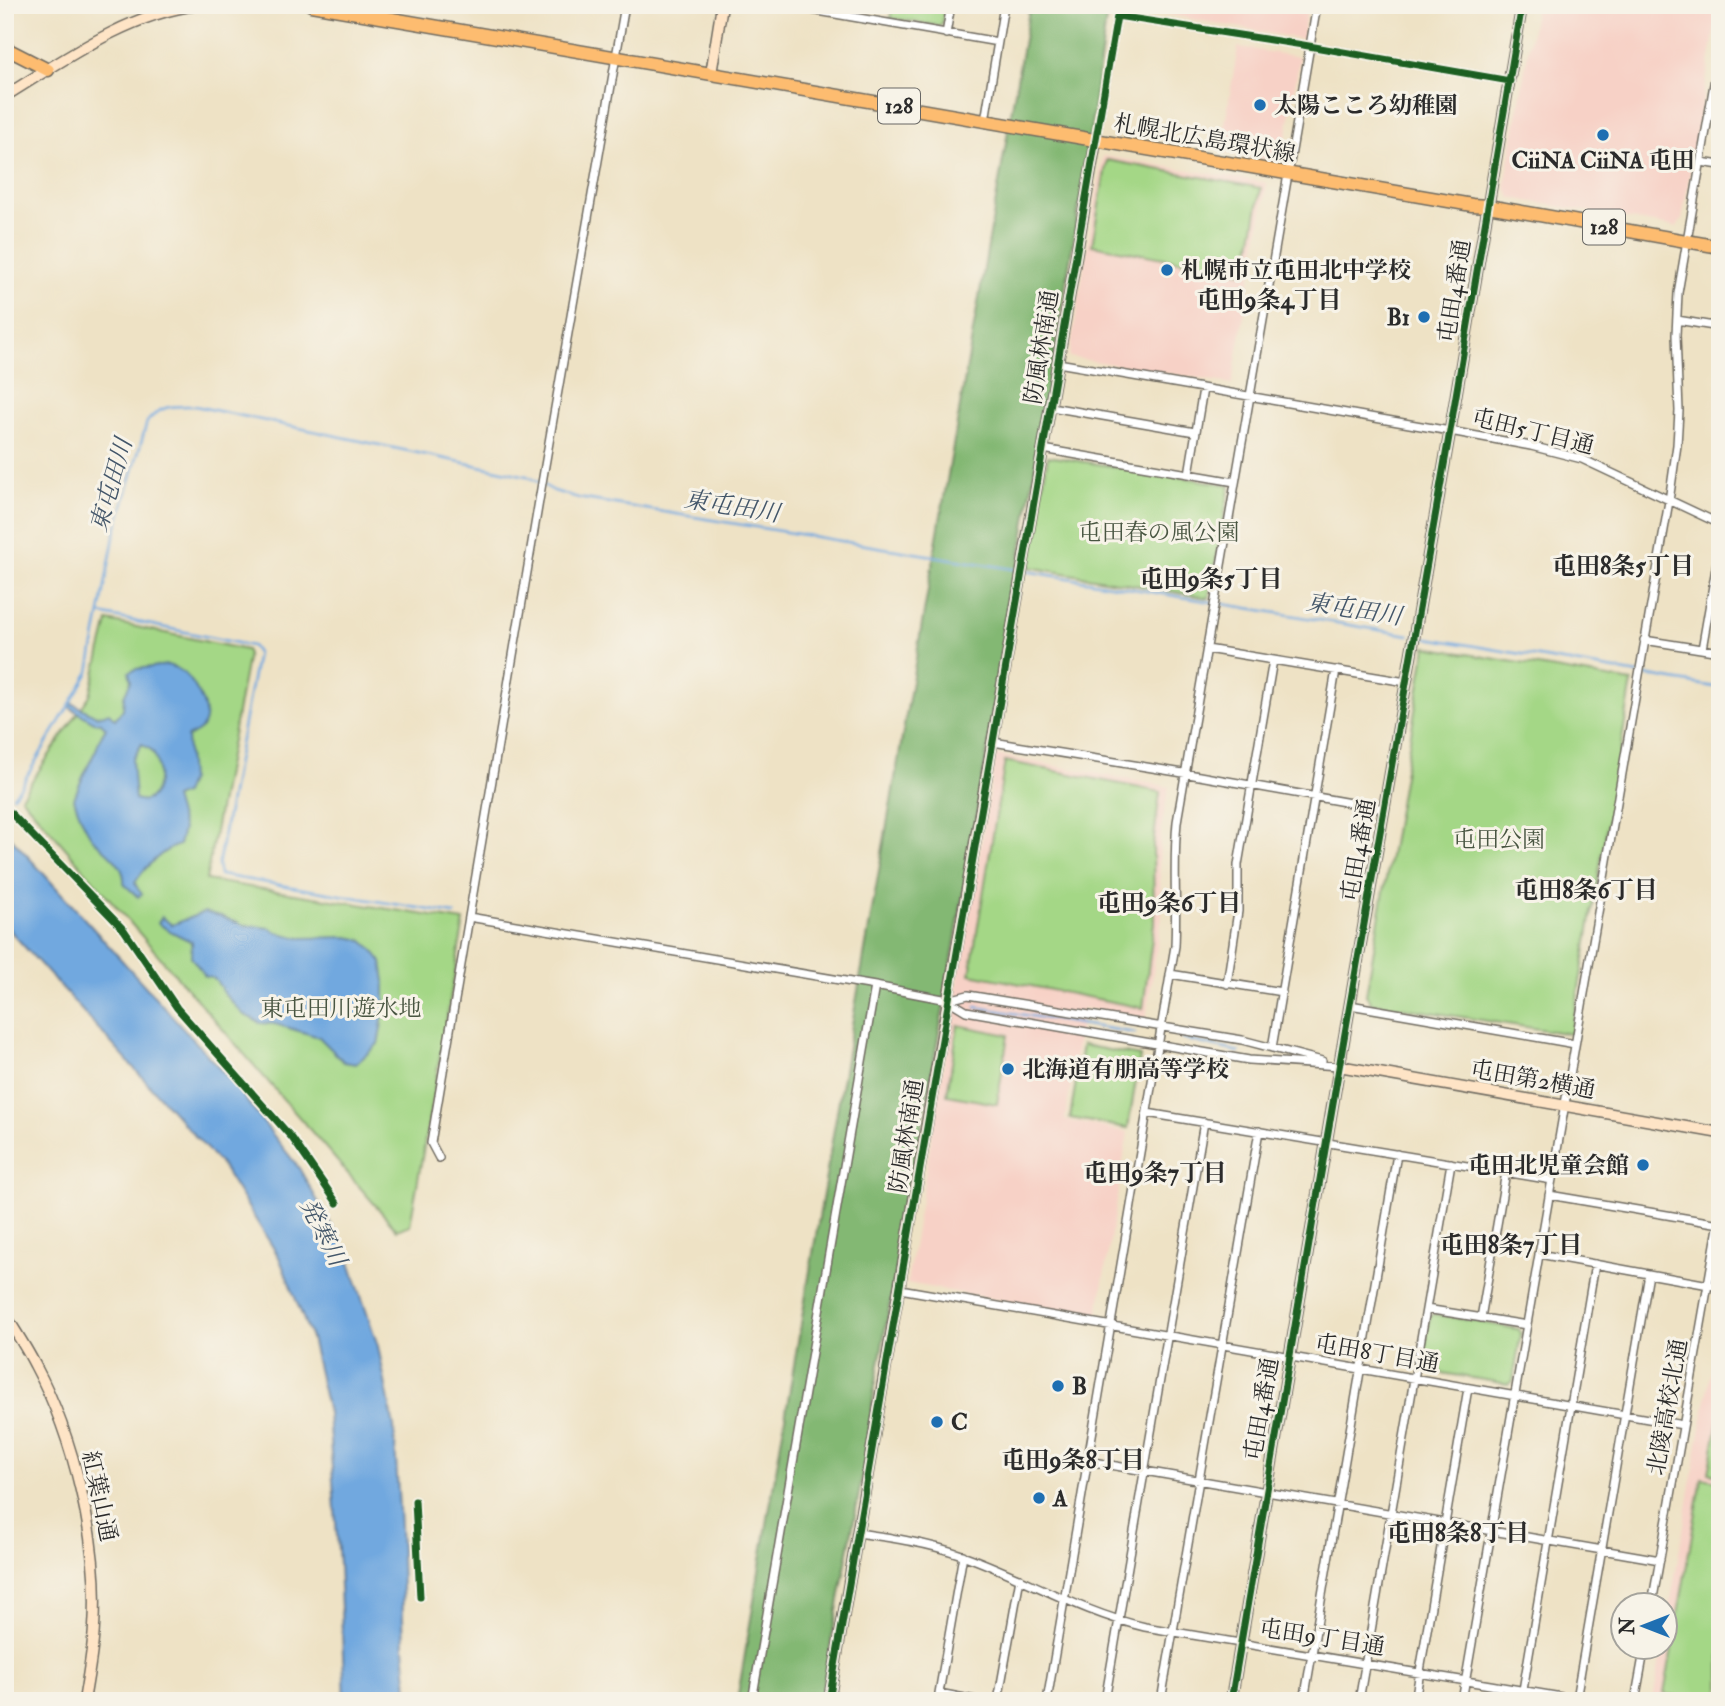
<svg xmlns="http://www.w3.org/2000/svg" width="1725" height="1706" font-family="'IM FELL Double Pica','Noto Serif JP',serif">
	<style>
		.built { fill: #f7d1c6 }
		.green { fill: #a4d786; stroke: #688158; stroke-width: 2 }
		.forest { fill: #83b873; stroke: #57724f; stroke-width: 2 }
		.water { fill: #71a8df; stroke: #4e6a85; stroke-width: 2; fill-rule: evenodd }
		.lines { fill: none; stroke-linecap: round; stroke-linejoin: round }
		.stream { stroke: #71a8df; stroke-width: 2.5 }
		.street-casing { stroke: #6f6b61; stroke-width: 10 }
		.secondary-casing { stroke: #6f6b61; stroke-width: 13 }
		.primary-casing { stroke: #6f6b61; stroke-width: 15 }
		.street { stroke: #fff; stroke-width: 7 }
		.secondary { stroke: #fee4c6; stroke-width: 10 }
		.primary { stroke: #fdbc70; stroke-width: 12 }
		.cycleway-casing { stroke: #f7f3e8; stroke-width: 11 }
		.cycleway { stroke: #1b5e20; stroke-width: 7 }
		.poi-dot { fill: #1f6fb2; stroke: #f7f3e8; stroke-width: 2.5 }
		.labels { text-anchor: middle; stroke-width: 6; stroke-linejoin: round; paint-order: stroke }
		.shield { fill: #f7f3e8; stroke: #686764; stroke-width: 2 }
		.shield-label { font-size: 21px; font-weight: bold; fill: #2b2b2b }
		.poi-label { font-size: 23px; font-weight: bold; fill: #2b2b2b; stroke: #f7f3e8; text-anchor: start }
		.street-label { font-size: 23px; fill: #2b2b2b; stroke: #f7f3e8 }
		.park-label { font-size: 23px; fill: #495642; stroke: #f7f3e8 }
		.neighbourhood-label { font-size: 24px; font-weight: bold; fill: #2b2b2b; stroke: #f7f3e8 }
		.water-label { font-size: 24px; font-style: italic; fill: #44576a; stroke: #f7f3e8 }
	</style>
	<rect width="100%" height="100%" fill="#f7f3e8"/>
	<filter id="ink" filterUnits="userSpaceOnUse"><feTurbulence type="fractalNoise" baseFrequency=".0143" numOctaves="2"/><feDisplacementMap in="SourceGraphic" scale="14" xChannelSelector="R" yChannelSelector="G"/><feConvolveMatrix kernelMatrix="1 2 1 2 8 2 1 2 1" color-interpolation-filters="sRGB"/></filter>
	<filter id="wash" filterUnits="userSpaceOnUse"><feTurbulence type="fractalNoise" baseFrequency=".00686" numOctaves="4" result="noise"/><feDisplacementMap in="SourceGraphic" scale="28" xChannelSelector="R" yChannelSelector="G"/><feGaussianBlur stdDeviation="1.57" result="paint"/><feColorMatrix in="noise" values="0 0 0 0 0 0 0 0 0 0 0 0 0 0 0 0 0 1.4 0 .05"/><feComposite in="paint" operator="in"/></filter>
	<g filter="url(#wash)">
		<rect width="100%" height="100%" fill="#eee2c5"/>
		<!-- built -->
		<path class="built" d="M1116,5H1308L1302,39Z
			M1536,5H1719L1682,220L1676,227L1511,198L1505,186Z
			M1238,47L1300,57L1282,163L1220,152Z
			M1103,156L1267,183L1232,384L1069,357Z
			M996,755L1169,787L1161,828L1159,862L1162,915L1146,1018L1083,1008L1065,1120L1128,1132L1097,1318L907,1283Z
			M1720,1318V1701H1653L1662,1647L1666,1646V1628Z"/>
		<!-- green -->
		<path class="green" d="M893,5H945L942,23L939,26L890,18Z
			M1107,160L1261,188L1246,273L1092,245Z
			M1048,456L1230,485L1209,598L1029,567Z
			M108,621L246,650L248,654L206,880L464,921L410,1225L397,1230L21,797L90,695Z
			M1426,647L1632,682L1571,1034L1372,1003L1366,995Z
			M1005,761L1160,792L1153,845L1154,923L1143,1008L970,974Z
			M958,1025L1008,1035L997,1104L947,1095Z
			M1082,1045L1140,1056L1128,1128L1070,1118Z
			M1434,1314L1518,1329L1521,1334L1513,1381L1508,1384L1424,1370L1422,1366L1430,1317Z
			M1720,1411V1475L1709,1473Z
			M1702,1478L1720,1481V1701H1704L1664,1694Z"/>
		<!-- forest -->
		<path class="forest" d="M1030,5H1108L1084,177L949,977L874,1392L866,1456L820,1701H737L841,1088Z"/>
		<!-- water -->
		<path class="water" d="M167,665C171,666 175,667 178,669C192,676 210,708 204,723C202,731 194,734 187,737L190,779L184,794L174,798L183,829L179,845C163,849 143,869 135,883L138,889L142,894L138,897L124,884C126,861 102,852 90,835C83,824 78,811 74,799C80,781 88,766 96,750C99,742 100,735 106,728L101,723L94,722L69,707L72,703L96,716L109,713L115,719L123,709L124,696L131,681L129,672L136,669ZM142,744C145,746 148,748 151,750C163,763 162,809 135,799L132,760Z
			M5,831L230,1080L299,1168L346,1251L378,1346L394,1427L400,1525L404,1648L409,1701H345L339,1564L328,1413L311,1338L279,1257L223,1167L5,925Z
			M204,912L220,916L243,925L270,928L279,933L300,938L348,937L362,940L371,948L382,962L385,981V1001L381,1029L378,1044L356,1064L344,1062L319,1037L275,1024L260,1023L243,1014L226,996L215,979L205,976L191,957L192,942C181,936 169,932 158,923L162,917L172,925Z"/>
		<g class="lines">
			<!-- stream -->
			<path class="stream" d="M1026,571L1409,635
				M100,614L252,646L257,653L218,865L220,875L455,914
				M1416,636L1720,688
				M13,796L21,786L89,672L114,537L147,422C162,404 173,406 195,406L527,476L554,491L578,498L1019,570
				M976,1007L1135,1033
				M1183,1039L1239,1052"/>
		</g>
	</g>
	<g filter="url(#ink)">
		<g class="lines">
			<!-- street casing -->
			<g class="street-casing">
				<path id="street" d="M783,5L998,42
					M946,34L951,5
					M985,121L1004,5
					M1096,140L1117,16L1303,45L1510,81
					M1701,162L1720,165
					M1677,320L1720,327
					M1058,363L1450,431L1531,446L1582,459L1720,524
					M1051,407L1195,432
					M1043,449L1235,482
					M1189,474L1203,389
					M1644,640L1720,652
					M1207,649L1406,682
					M1702,649L1720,545
					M993,742L1177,772L1384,809
					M469,917L875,986L752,1701
					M1170,974L1282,992
					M1227,984L1238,911V865L1273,660
					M875,986L948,1000L966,1011L1249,1060L1339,1066
					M948,1000L968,995L1242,1040L1322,1061
					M1350,1005L1575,1044
					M1272,1048L1336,670
					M1147,1113L1552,1180
					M439,1158L431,1143L543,477L625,5
					M1549,1195L1720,1224
					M1539,1254L1720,1287
					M900,1289L1683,1425
					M1426,1309L1527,1325
					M1481,1318L1506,1172
					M1087,1461L1660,1560
					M858,1533C893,1538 928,1543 962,1555C1025,1577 1079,1612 1145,1627L1585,1701
					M963,1555L939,1693L980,1701
					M1652,1604L1720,1216
					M1523,1690L1595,1264
					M1576,1699L1649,1274
					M998,1701L1020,1578
					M1047,1701L1175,946C1177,904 1173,863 1177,822L1317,5
					M1105,1701L1204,1122
					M1161,1701L1259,1131
					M1304,1701L1397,1154
					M1359,1701L1451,1163
					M1415,1701L1468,1388
					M1462,1701L1669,501L1677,445L1679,411L1676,335L1678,293L1720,49
					M1635,1701L1645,1646"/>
			</g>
			<!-- secondary casing -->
			<g class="secondary-casing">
				<path id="secondary" d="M711,74L722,5
					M5,96C62,61 129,13 197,5
					M1339,1066L1720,1133
					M5,1314C15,1331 26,1347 35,1365C74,1437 100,1545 94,1627C93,1651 88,1676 84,1701
					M829,1701L948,1000L1096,140
					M1231,1701L1341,1056L1450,431L1522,5"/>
			</g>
			<!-- primary casing -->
			<g class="primary-casing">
				<path id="primary" d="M311,5L1472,205L1488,206L1720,247
					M5,48L48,70"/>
			</g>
			<!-- street -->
			<use href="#street" class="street"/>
			<!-- secondary -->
			<use href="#secondary" class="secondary"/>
			<!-- primary -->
			<use href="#primary" class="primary"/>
			<!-- cycleway casing -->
			<g class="cycleway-casing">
				<path id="cycleway" d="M5,807L124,930L177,1008L292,1138L337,1203
					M415,1501L420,1597
					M829,1701L1117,16L1303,45L1510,81
					M1231,1701L1341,1056L1450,431L1522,5"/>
			</g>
			<!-- cycleway -->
			<use href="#cycleway" class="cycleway"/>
		</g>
	</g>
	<!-- markers -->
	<g class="poi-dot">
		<circle cx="1260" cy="105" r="7"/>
		<circle cx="1603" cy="135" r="7"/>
		<circle cx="1167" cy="270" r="7"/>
		<circle cx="1424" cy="317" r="7"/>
		<circle cx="1008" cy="1069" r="7"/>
		<circle cx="1643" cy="1165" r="7"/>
		<circle cx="1058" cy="1386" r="7"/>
		<circle cx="937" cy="1422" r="7"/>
		<circle cx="1039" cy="1498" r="7"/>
	</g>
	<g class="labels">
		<!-- shield labels -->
		<g class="shield">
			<rect x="878" y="88.5" width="42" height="35" rx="5"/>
			<rect x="1583" y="209.5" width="42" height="35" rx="5"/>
		</g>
		<g class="shield-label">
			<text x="899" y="113">128</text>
			<text x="1604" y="234">128</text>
		</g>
		<!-- poi labels -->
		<g class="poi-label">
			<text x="1274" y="113">太陽こころ幼稚園</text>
			<text x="1603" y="168" text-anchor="middle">CiiNA CiiNA 屯田</text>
			<text x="1181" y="278">札幌市立屯田北中学校</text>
			<text x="1410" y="325" text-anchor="end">B1</text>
			<text x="1022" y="1077">北海道有朋高等学校</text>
			<text x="1629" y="1173" text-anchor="end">屯田北児童会館</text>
			<text x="1072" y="1394">B</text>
			<text x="951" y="1430">C</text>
			<text x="1053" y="1506">A</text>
		</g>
		<!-- street labels -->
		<g class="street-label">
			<text transform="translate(1205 138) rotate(10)" y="8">札幌北広島環状線</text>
			<text transform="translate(1454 291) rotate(-81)" y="8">屯田4番通</text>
			<text transform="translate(1041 347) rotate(-81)" y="8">防風林南通</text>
			<text transform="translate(1533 431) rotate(14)" y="8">屯田5丁目通</text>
			<text transform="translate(1358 850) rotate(-80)" y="8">屯田4番通</text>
			<text transform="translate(1533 1079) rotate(10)" y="8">屯田第2横通</text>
			<text transform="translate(906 1136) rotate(-81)" y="8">防風林南通</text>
			<text transform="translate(1377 1353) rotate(10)" y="8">屯田8丁目通</text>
			<text transform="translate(1667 1407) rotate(-80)" y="8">北陵高校北通</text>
			<text transform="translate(1261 1409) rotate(-80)" y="8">屯田4番通</text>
			<text transform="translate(100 1496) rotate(78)" y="8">紅葉山通</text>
			<text transform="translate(1322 1637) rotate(9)" y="8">屯田9丁目通</text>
		</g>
		<!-- park labels -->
		<g class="park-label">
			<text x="1159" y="540">屯田春の風公園</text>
			<text x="1499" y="847">屯田公園</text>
			<text x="341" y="1016">東屯田川遊水地</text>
		</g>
		<!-- neighbourhood labels -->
		<g class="neighbourhood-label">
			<text x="1269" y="308">屯田9条4丁目</text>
			<text x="1623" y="574">屯田8条5丁目</text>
			<text x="1211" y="587">屯田9条5丁目</text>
			<text x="1586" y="898">屯田8条6丁目</text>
			<text x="1169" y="911">屯田9条6丁目</text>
			<text x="1155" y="1181">屯田9条7丁目</text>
			<text x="1511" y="1253">屯田8条7丁目</text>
			<text x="1073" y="1468">屯田9条8丁目</text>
			<text x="1458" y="1541">屯田8条8丁目</text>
		</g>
		<!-- water labels -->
		<g class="water-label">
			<text transform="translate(111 485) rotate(-74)" y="8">東屯田川</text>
			<text transform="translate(732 506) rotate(9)" y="8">東屯田川</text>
			<text transform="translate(1354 609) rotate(9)" y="8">東屯田川</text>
			<text transform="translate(323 1232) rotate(63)" y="8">発寒川</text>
		</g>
	</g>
	<!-- margin -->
	<rect width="1725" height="1706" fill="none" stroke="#f7f3e8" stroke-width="28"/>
	<!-- north arrow -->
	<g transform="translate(1644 1626) rotate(270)"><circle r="33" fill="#f7f3e8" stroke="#a5a39c" stroke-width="2"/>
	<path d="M0-5L12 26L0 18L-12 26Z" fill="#1f6fb2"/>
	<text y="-10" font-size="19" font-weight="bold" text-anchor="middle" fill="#2b2b2b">N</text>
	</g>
</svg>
